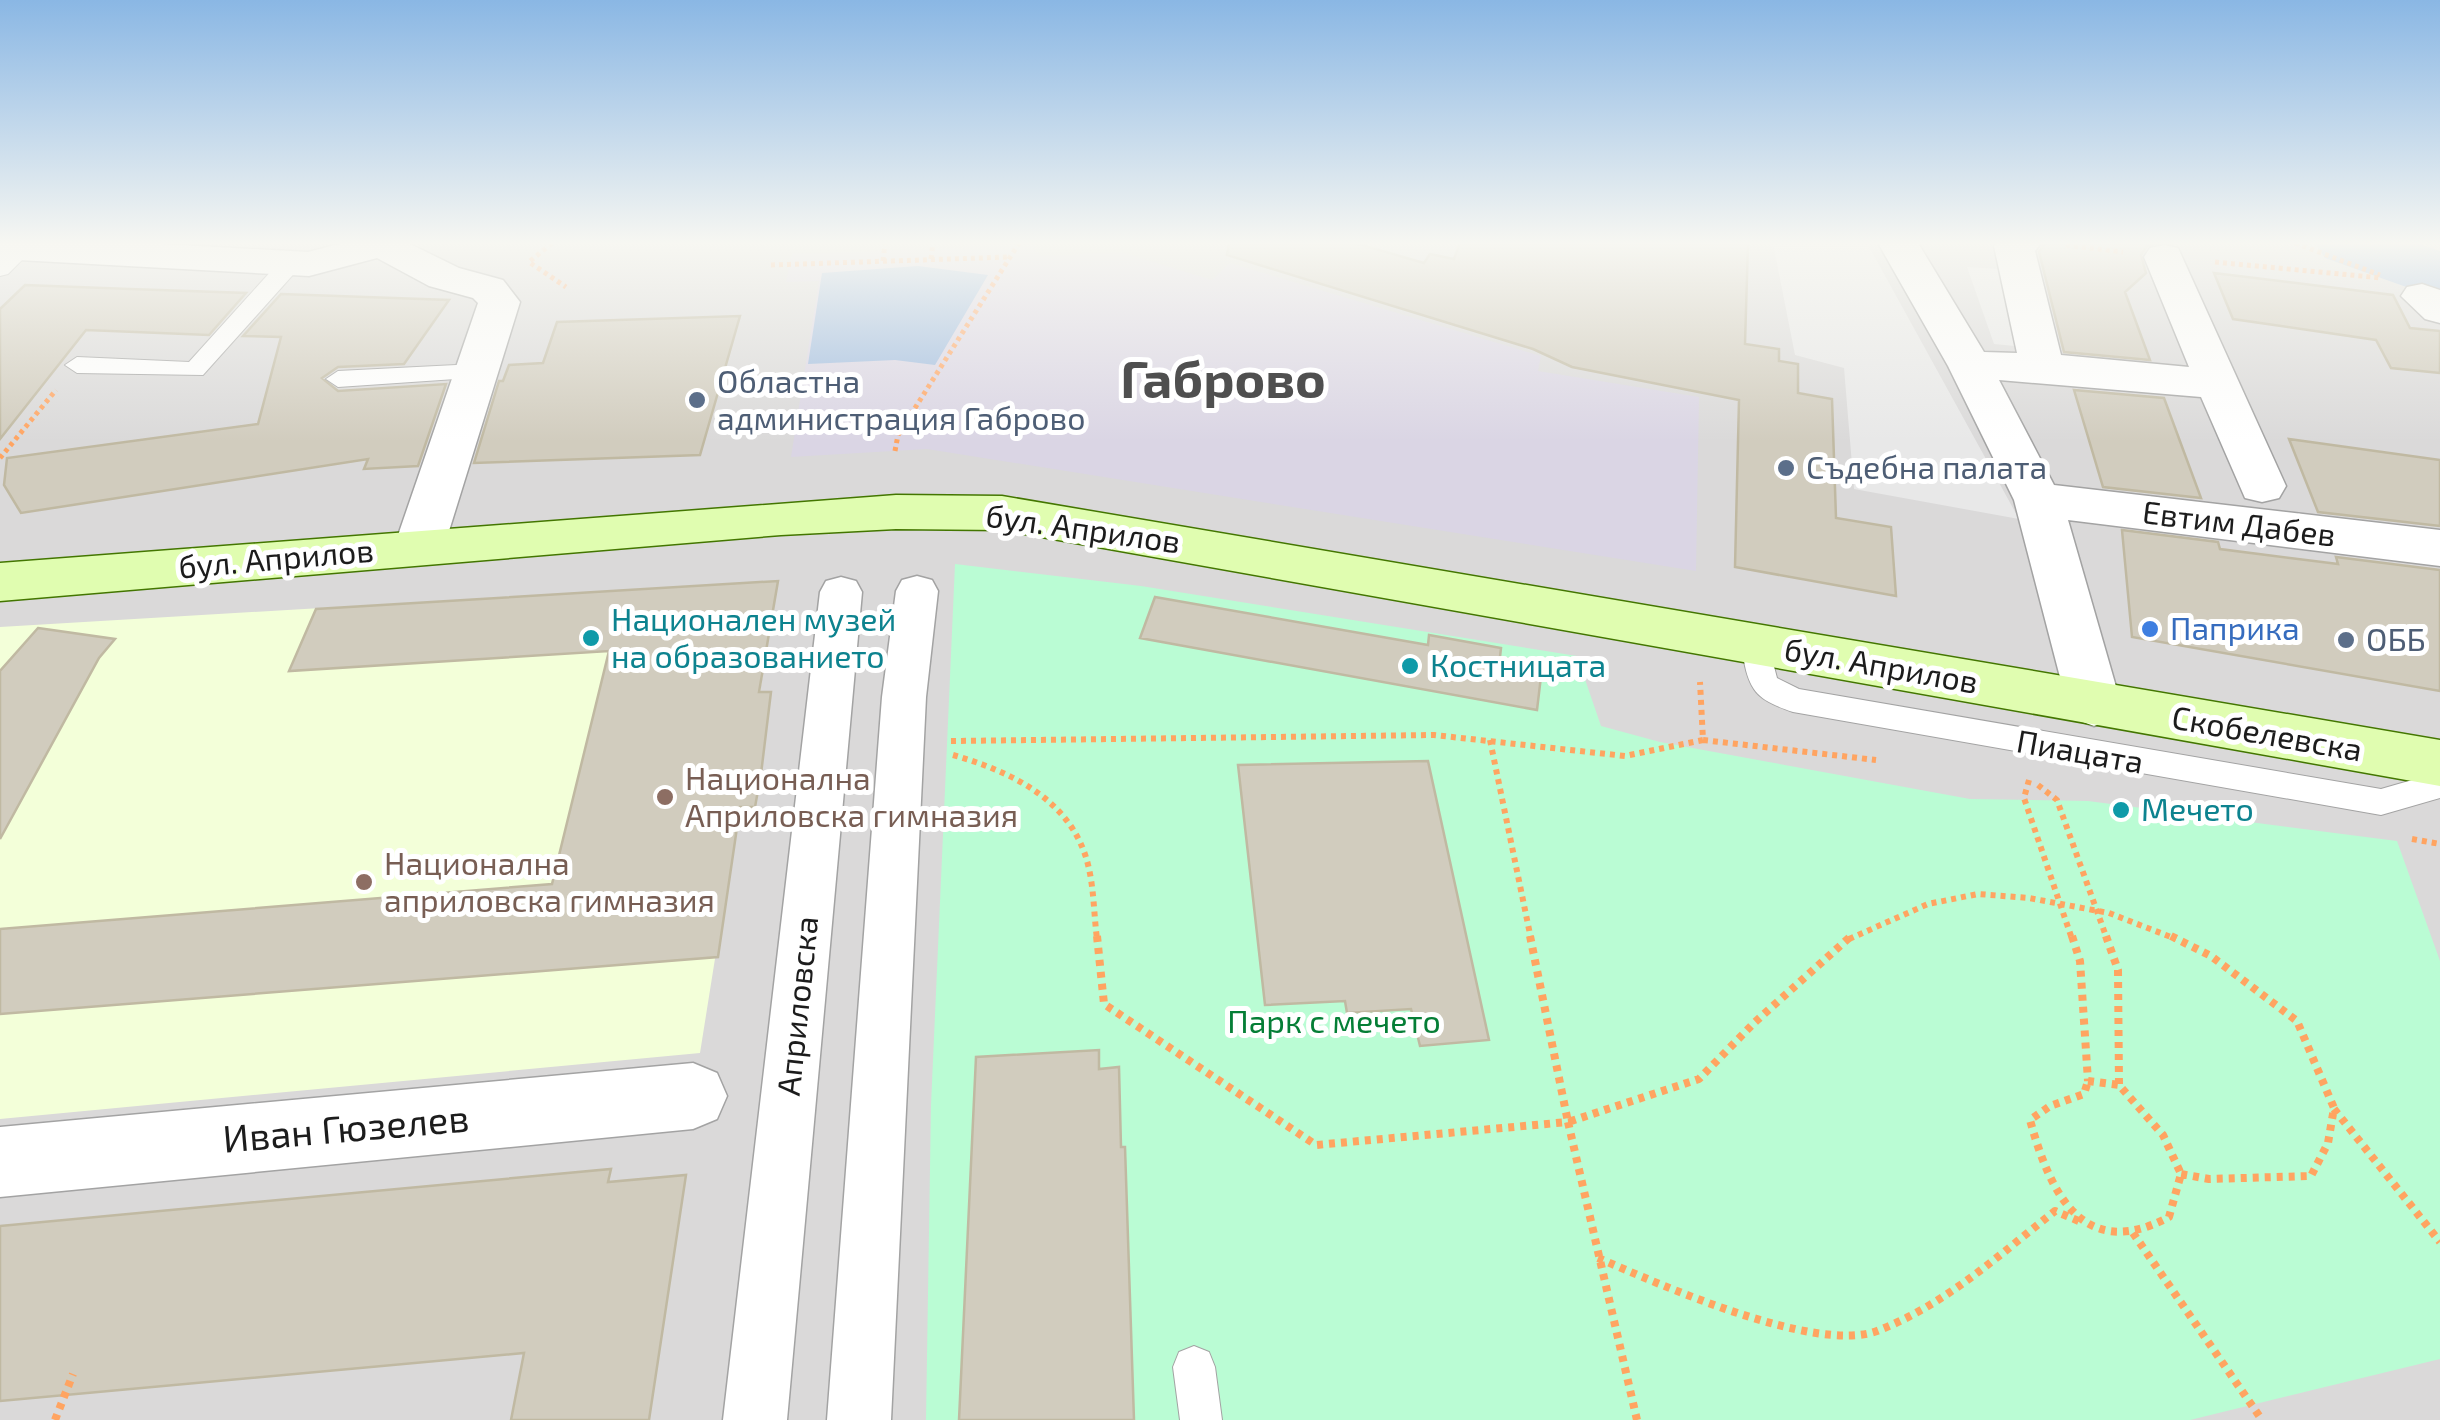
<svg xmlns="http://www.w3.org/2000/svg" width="2440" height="1420" font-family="'Exo 2',sans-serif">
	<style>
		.residential { fill: #dad9d9 }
		.education { fill: #f3ffd9 }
		.park { fill: #bafcd4 }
		.parking { fill: #e8e8e8 }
		.plaza { fill: #dad5e4 }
		.water { fill: #9ebbdf }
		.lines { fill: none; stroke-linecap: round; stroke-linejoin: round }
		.river { fill: #9ebbdf; fill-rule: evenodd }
		.building { fill: #d1ccbe; stroke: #c0b9a2; stroke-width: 2.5 }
		.service-casing { stroke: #a3a3a3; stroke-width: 2 }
		.pedestrian-casing { stroke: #a3a3a3; stroke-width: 3 }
		.minor-casing { stroke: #a3a3a3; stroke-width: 3 }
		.secondary-casing { stroke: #437600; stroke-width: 3 }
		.path-far2 { stroke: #ffa461; stroke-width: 5; stroke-dasharray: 4 4; stroke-linecap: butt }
		.path-far1 { stroke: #ffa461; stroke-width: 6; stroke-dasharray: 5 5; stroke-linecap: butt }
		.path { stroke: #ffa461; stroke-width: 8; stroke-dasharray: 6 6; stroke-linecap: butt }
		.service { fill: #fff; fill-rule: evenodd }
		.pedestrian { fill: #fff; fill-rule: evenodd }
		.minor { fill: #fff; fill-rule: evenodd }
		.secondary { fill: #e0fdb0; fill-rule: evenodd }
		.service-dot { fill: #5c6f8a; stroke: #fff; stroke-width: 4 }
		.shop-dot { fill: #3f7fe0; stroke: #fff; stroke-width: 4 }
		.culture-dot { fill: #0f9aa8; stroke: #fff; stroke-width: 4 }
		.education-dot { fill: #8d6e63; stroke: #fff; stroke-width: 4 }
		.labels { text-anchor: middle; stroke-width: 10; stroke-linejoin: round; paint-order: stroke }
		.service-label { font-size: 32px; fill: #4e5e75; stroke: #fff; text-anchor: start }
		.street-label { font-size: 32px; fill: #1c1c1c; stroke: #fff }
		.culture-label { font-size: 32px; fill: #0d838f; stroke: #fff; text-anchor: start }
		.shop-label { font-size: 32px; fill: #366cbe; stroke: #fff; text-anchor: start }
		.education-label { font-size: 32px; fill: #785e54; stroke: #fff; text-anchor: start }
		.park-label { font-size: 32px; fill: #057e36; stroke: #fff }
		.near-street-label { font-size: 38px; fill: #1c1c1c; stroke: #fff }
		.town-label { font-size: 52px; font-weight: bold; fill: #4f4f4f; stroke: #fff }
	</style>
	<rect width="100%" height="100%" fill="#eeeee1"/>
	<!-- residential -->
	<path class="residential" d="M0,243H2440V1420H0Z"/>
	<!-- education -->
	<path class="education" d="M778,581L760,692H771L761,774L739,808L700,1053L0,1119V627Z"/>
	<!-- park -->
	<path class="park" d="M955,564L1141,586L1577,656L1601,726L1660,742L1970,799L2088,801L2397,841L2440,961V1359L2190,1420H926L931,1105Z"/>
	<!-- parking -->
	<path class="parking" d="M1773,243H1867L2019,519L1854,489L1844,368L1795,355Z
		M1967,267L1999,269L2025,347L1994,344Z"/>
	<!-- plaza -->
	<path class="plaza" d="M966,243H1036L1034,249L1042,256L1121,252L1212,280L1230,263L1541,356L1538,371L1699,397L1696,571L927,449L791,457L819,281L786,282L792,254L963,248Z"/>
	<!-- water -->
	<path class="water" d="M918,266L988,275L935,365L895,360L808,364L822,273Z"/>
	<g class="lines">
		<!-- river -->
		<path class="river" d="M2315,243H2417L2440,251V299L2325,258Z"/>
	</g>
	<!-- building -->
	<path class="building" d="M1229,243H1355L1424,263L1430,254L1454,259L1460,243H1748L1745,344L1779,349V361L1798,364V393L1832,399L1836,518L1891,527L1896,596L1735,567L1739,400L1572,367L1533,349L1227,255Z
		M2045,243H2156L2147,246L2141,255L2146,273L2125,292L2150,360L2064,352L2039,252Z
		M2214,273L2393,295L2410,328L2440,331V373L2391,368L2376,340L2233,319Z
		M25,285L130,289L246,293L209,335L86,330L0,439V309Z
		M281,294L449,300L404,364L338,367L322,378L338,391L446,384L418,466L364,469L368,459L21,513L4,485L7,458L258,424L281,337L243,336Z
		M740,316L700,455L474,463L499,381H503L509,365L543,363L557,322Z
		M2074,390L2164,398L2201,498L2103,487Z
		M2289,439L2440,460V526L2318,512Z
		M2122,530L2218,542L2220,549L2338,564L2336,557L2440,570V691L2132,637Z
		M778,581L759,692H771L761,774L755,807H740L718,957L0,1014V929L552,884L609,651L289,671L316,609Z
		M1155,597L1428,645L1429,635L1501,648L1500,657L1542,668L1537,710L1140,638Z
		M38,628L115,639L99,658L0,839V671Z
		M1428,761L1489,1040L1420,1046L1411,1009L1347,1013L1345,1001L1265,1005L1238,765Z
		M1099,1050V1069L1119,1067L1121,1147H1125L1134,1420H959L976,1057Z
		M611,1169L608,1182L686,1175L649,1420H511L524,1353L0,1401V1226Z"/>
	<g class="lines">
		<!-- service casing -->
		<g class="service-casing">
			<path id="service" d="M15,243H29L34,248L8,274L0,276V257Z
				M291,256L302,263L299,268L203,375L77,373L65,365L77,357L189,362L283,258Z
				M476,364L485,367L488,372L485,377L338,387L326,379L338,371Z
				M1756,633L1766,636L1777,678L1799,689L2381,789L2440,772V798L2381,815L1793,712C1761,701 1750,694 1744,661C1743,650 1741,646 1746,636Z
				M1194,1346L1209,1352L1215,1367L1222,1420H1180L1173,1367L1179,1352Z"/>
		</g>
		<!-- pedestrian casing -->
		<g class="pedestrian-casing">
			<path id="pedestrian" d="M917,576L932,580L938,591L926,697L891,1420H827L882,697L896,591L902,580Z
				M841,577L856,581L862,592L787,1420H723L820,592L826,581Z"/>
		</g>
		<!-- minor casing -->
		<g class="minor-casing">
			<path id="minor" d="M0,243H144L308,252L343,243H408L459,268L503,280L520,302L444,547L437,560L419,565L401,560L394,547L478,303L473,298L429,286L377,258L309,276L0,259Z
				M1878,243H1918L1984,352L2017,353L1994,246L1996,243H2041L2035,251L2061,355L2189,367L2144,257L2150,248L2164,245L2178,248L2286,486L2279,498L2262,502L2245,498L2201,397L1999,380L2054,485L2440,530V566L2068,520L2121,704L2113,719L2094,726L2075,719L2067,704L2014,500L1948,366Z
				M2422,284L2440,290V323L2425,319L2401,296L2407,287Z
				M693,1063L717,1073L727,1096L717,1119L693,1129L0,1197V1127Z"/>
		</g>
		<!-- secondary casing -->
		<g class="secondary-casing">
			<path id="secondary" d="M896,495L1002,496L2440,740V786L1002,530L896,529L781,535L0,601V563Z"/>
		</g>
		<!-- path-far2 -->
		<path class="path-far2" d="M552,243L529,262L566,287
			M2295,243L2380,275
			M2066,245L2123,252
			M931,259L933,243
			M883,261L885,243
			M2215,262L2382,278
			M771,265L1009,257
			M895,451L898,435L1019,243
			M0,458L56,390"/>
		<!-- path-far1 -->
		<path class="path-far1" d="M1490,740L1531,939
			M1703,740L1876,760
			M951,741L1434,735L1625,756L1703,740L1700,682
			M953,755C1013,772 1075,802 1089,869C1094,891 1094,916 1097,939
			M2029,780L2024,798L2072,939
			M2038,785L2057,800L2107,939
			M2412,839L2440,844
			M1849,939L1928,904L1978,894L2029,898L2109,913L2176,939"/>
		<!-- path -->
		<path class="path" d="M1097,936L1104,1004L1316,1145L1568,1122L1637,1420
			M1530,936L1568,1122L1699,1079L1754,1023L1851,936
			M2072,936L2080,961L2088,1081
			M2106,936L2118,970L2119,1085
			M2171,936L2211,956L2297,1021L2334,1108L2328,1143L2311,1176L2209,1179L2181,1174
			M2088,1081L2119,1085L2163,1135L2181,1174L2169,1217C2083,1263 2050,1193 2030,1120L2050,1106L2084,1094Z
			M2334,1109L2440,1242
			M2133,1233L2262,1420
			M1598,1258C1659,1284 1815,1354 1877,1331C1945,1305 1999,1255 2055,1211L2081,1222
			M55,1420L73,1374"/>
		<!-- service -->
		<use href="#service" class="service"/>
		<!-- pedestrian -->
		<use href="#pedestrian" class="pedestrian"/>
		<!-- minor -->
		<use href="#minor" class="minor"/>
		<!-- secondary -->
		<use href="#secondary" class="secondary"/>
	</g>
	<!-- sky -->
	<linearGradient id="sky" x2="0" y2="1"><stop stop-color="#8ab7e4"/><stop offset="0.55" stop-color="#f7f7f2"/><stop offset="1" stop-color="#f7f7f2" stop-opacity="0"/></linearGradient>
	<rect width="2440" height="442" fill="url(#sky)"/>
	<!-- markers -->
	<g class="service-dot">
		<circle cx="697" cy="400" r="10"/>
		<circle cx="1786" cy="468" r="10"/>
		<circle cx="2346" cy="640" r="10"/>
	</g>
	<circle class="shop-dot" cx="2150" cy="629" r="10"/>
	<g class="culture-dot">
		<circle cx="591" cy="638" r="10"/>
		<circle cx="1410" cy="666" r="10"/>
		<circle cx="2121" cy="810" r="10"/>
	</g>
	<g class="education-dot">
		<circle cx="665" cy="797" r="10"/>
		<circle cx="364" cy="882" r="10"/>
	</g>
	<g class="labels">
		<!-- service labels -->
		<g class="service-label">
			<text x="717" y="393">Областна<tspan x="717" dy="37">администрация Габрово</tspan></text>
			<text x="1806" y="479">Съдебна палата</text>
			<text x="2366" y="651">ОББ</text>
		</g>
		<!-- street labels -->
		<g class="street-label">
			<text transform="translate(2239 524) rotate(7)" y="11">Евтим Дабев</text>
			<text transform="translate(1083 529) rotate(8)" y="11">бул. Априлов</text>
			<text transform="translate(276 559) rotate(-5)" y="11">бул. Априлов</text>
			<text transform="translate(1881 666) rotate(10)" y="11">бул. Априлов</text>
			<text transform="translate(2267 734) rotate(10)" y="11">Скобелевска</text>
			<text transform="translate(2080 752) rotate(10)" y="11">Пиацата</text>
			<text transform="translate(798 1006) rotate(-84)" y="11">Априловска</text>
		</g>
		<!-- culture labels -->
		<g class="culture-label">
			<text x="611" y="631">Национален музей<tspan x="611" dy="37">на образованието</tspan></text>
			<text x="1430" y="677">Костницата</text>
			<text x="2141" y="821">Мечето</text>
		</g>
		<!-- shop labels -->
		<g class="shop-label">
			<text x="2170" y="640">Паприка</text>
		</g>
		<!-- education labels -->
		<g class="education-label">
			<text x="685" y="790">Национална<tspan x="685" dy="37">Априловска гимназия</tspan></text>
			<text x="384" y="875">Национална<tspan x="384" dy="37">априловска гимназия</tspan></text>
		</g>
		<!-- park labels -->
		<g class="park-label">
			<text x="1334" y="1033">Парк с мечето</text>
		</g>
		<!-- near-street labels -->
		<g class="near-street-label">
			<text transform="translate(346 1129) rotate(-5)" y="13">Иван Гюзелев</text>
		</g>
		<!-- town labels -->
		<g class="town-label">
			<text x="1223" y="398">Габрово</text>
		</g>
	</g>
</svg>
